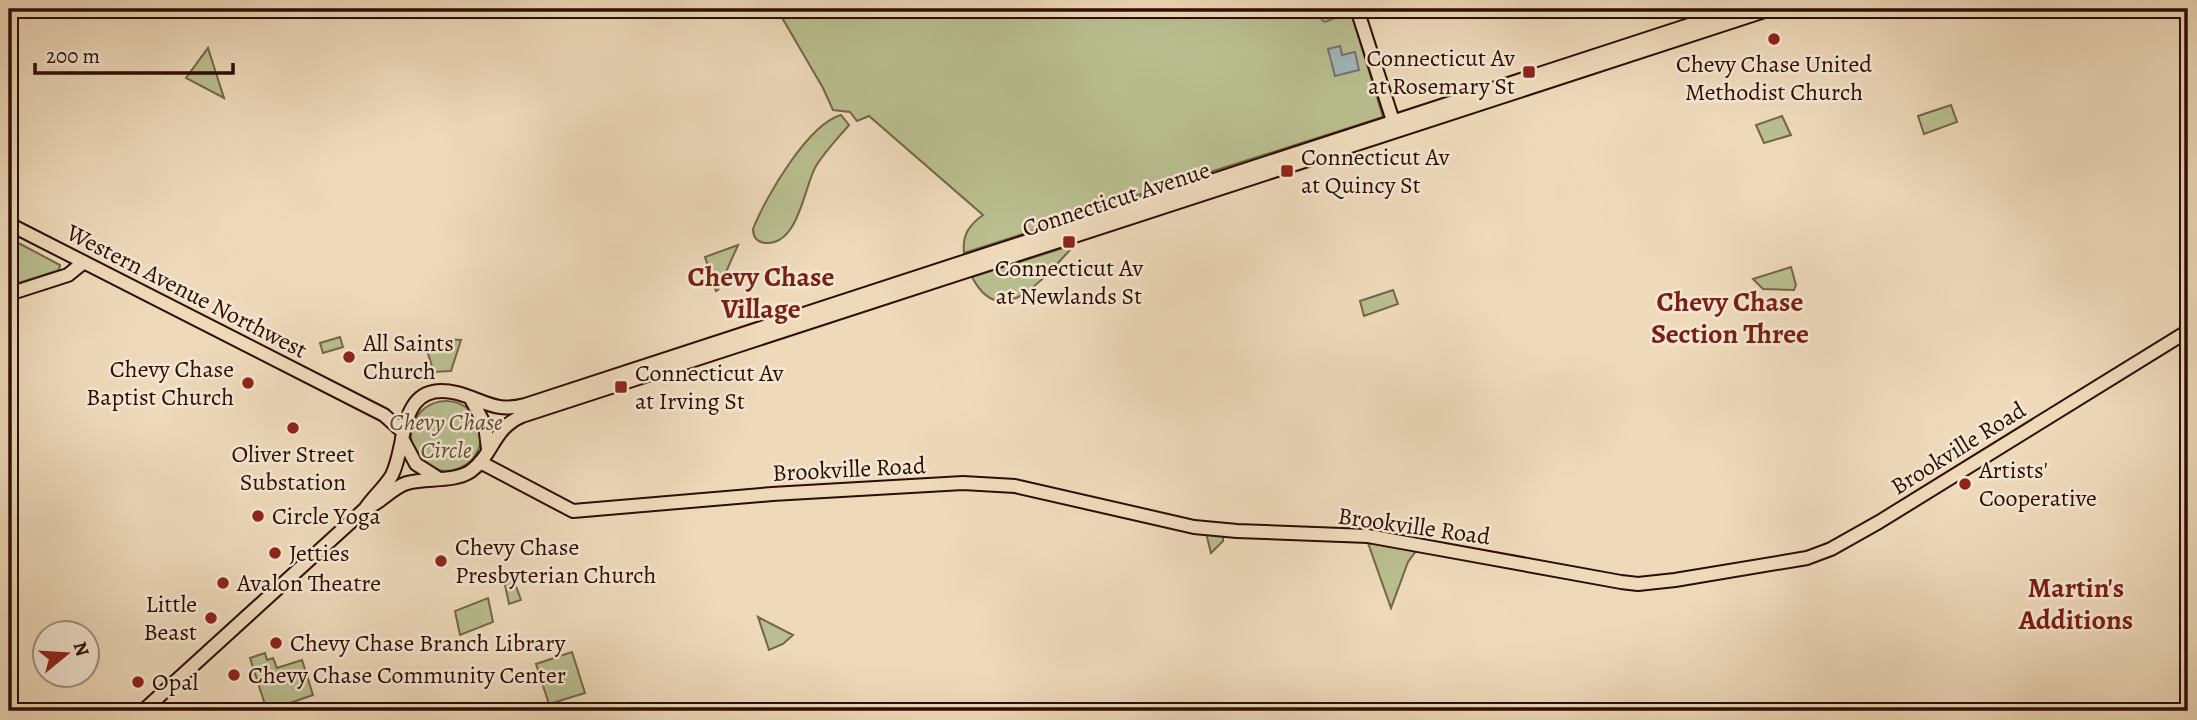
<svg xmlns="http://www.w3.org/2000/svg" width="2197" height="720" font-family="Alegreya,serif">
	<style>
		.green { fill: #b9bf90; stroke: #736648; stroke-width: 2 }
		.water { fill: #a1b7bd; stroke: #737372; stroke-width: 2 }
		.lines { fill: none; stroke-linecap: round; stroke-linejoin: round }
		.major-casing { stroke: #2d0d01; stroke-width: 16 }
		.major { stroke: #eedabb; stroke-width: 12 }
		.poi-dot { fill: #8f2418; stroke: #f4e7d3; stroke-width: 2.5 }
		.labels { text-anchor: middle; stroke-width: 5; stroke-linejoin: round; paint-order: stroke }
		.poi-label { font-size: 24px; fill: #2d0d01; stroke: #f4e7d3; text-anchor: start }
		.street-label { font-size: 24px; fill: #2d0d01; stroke: #f4e7d3 }
		.park-label { font-size: 24px; font-style: italic; fill: #5e4b33; stroke: #f4e7d3 }
		.quarter-label { font-size: 28px; font-weight: bold; fill: #7a1f14; stroke: #f4e7d3 }
	</style>
	<rect width="100%" height="100%" fill="#eedabb"/>
	<filter id="stains"><feTurbulence type="fractalNoise" baseFrequency=".00286" numOctaves="4"/><feColorMatrix values="0 0 0 0 .2 0 0 0 0 .09 0 0 0 0 .02 0 0 0 .5 -.17"/></filter>
	<radialGradient id="worn" r=".72"><stop offset=".6" stop-color="#630" stop-opacity="0"/><stop offset="1" stop-color="#630" stop-opacity=".3"/></radialGradient>
	<!-- green -->
	<path class="green" d="M777,9H1350L1383,117L1047,224V226L964,253C962,235 969,225 983,215L869,116L857,121L850,112L833,110L823,88Z
		M208,48L224,98L186,78Z
		M1951,105L1957,122L1924,134L1918,116Z
		M841,115L849,125C839,137 825,151 816,166C804,186 799,246 765,243C757,242 753,237 753,229C765,198 808,124 841,115Z
		M1782,116L1791,135L1764,143L1756,125Z
		M9,238L60,265L59,270L9,286Z
		M1076,244C1049,270 1003,337 972,277Z
		M738,245L718,290L716,291L705,257Z
		M1791,267L1796,285L1794,290L1763,289L1753,279Z
		M1393,290L1398,304L1364,316L1360,301Z
		M340,337L343,347L323,353L320,343Z
		M443,339L461,340L451,371L434,372L424,342Z
		M411 436a35 35 0 1 1 70 0a35 35 0 1 1-70 0Z
		M1206,533L1223,535V541L1211,553Z
		M1368,543L1416,551L1408,562L1391,608Z
		M513,578L521,600L509,604L504,580Z
		M488,598L493,622L460,635L455,611Z
		M758,617L793,635L783,644L769,650Z
		M572,652L585,693L549,704L536,664Z
		M265,653L267,660L273,658L277,668L302,660L313,695L267,711L250,658Z"/>
	<!-- water -->
	<path class="water" d="M1328,9H1342L1343,15L1325,22L1322,20L1319,11Z
		M1340,46L1342,55L1355,52L1359,70L1335,76L1328,49Z"/>
	<g class="lines">
		<!-- major casing -->
		<g class="major-casing">
			<path id="major" d="M1357,9L1395,127
				M9,224L384,415L403,432
				M9,294L68,275L84,262
				M471,399L485,425L488,449
				M402,438L416,464L438,478
				M480,462L573,511L772,494L963,483L1015,486L1194,527L1237,531L1368,536L1621,582L1638,584L1675,580L1807,558L1831,549L1879,522L2188,331
				M365,509C381,503 391,488 407,483C427,477 453,483 471,471C493,455 493,428 522,416L1771,9
				M143,711L365,509C373,497 385,487 392,475C408,443 397,379 457,393C484,400 495,413 525,405L1738,9"/>
		</g>
		<!-- major -->
		<use href="#major" class="major"/>
	</g>
	<!-- markers -->
	<g class="poi-dot">
		<circle cx="1774" cy="39" r="7"/>
		<rect x="1522" y="65" width="14" height="14" rx="3.5"/>
		<rect x="1280" y="164" width="14" height="14" rx="3.5"/>
		<rect x="1062" y="235" width="14" height="14" rx="3.5"/>
		<circle cx="349" cy="357" r="7"/>
		<circle cx="248" cy="383" r="7"/>
		<rect x="614" y="380" width="14" height="14" rx="3.5"/>
		<circle cx="293" cy="428" r="7"/>
		<circle cx="1965" cy="484" r="7"/>
		<circle cx="258" cy="516" r="7"/>
		<circle cx="275" cy="553" r="7"/>
		<circle cx="441" cy="561" r="7"/>
		<circle cx="223" cy="583" r="7"/>
		<circle cx="211" cy="618" r="7"/>
		<circle cx="276" cy="643" r="7"/>
		<circle cx="234" cy="675" r="7"/>
		<circle cx="138" cy="682" r="7"/>
	</g>
	<g class="labels">
		<!-- poi labels -->
		<g class="poi-label">
			<text x="1515" y="66" text-anchor="end">Connecticut Av<tspan x="1515" dy="28">at Rosemary St</tspan></text>
			<text x="1774" y="72" text-anchor="middle">Chevy Chase United<tspan x="1774" dy="28">Methodist Church</tspan></text>
			<text x="1301" y="165">Connecticut Av<tspan x="1301" dy="28">at Quincy St</tspan></text>
			<text x="1069" y="276" text-anchor="middle">Connecticut Av<tspan x="1069" dy="28">at Newlands St</tspan></text>
			<text x="363" y="351">All Saints<tspan x="363" dy="28">Church</tspan></text>
			<text x="234" y="377" text-anchor="end">Chevy Chase<tspan x="234" dy="28">Baptist Church</tspan></text>
			<text x="635" y="381">Connecticut Av<tspan x="635" dy="28">at Irving St</tspan></text>
			<text x="293" y="462" text-anchor="middle">Oliver Street<tspan x="293" dy="28">Substation</tspan></text>
			<text x="1979" y="478">Artists'<tspan x="1979" dy="28">Cooperative</tspan></text>
			<text x="272" y="524">Circle Yoga</text>
			<text x="455" y="555">Chevy Chase<tspan x="455" dy="28">Presbyterian Church</tspan></text>
			<text x="289" y="561">Jetties</text>
			<text x="237" y="591">Avalon Theatre</text>
			<text x="197" y="612" text-anchor="end">Little<tspan x="197" dy="28">Beast</tspan></text>
			<text x="290" y="651">Chevy Chase Branch Library</text>
			<text x="248" y="683">Chevy Chase Community Center</text>
			<text x="152" y="690">Opal</text>
		</g>
		<!-- street labels -->
		<g class="street-label">
			<text transform="translate(1116 199) rotate(-18)" y="8">Connecticut Avenue</text>
			<text transform="translate(187 291) rotate(27)" y="8">Western Avenue Northwest</text>
			<text transform="translate(1958 448) rotate(-32)" y="8">Brookville Road</text>
			<text transform="translate(849 469) rotate(-3)" y="8">Brookville Road</text>
			<text transform="translate(1414 526) rotate(8)" y="8">Brookville Road</text>
		</g>
		<!-- park labels -->
		<g class="park-label">
			<text x="446" y="430">Chevy Chase<tspan x="446" dy="28">Circle</tspan></text>
		</g>
		<!-- quarter labels -->
		<g class="quarter-label">
			<text x="761" y="286">Chevy Chase<tspan x="761" dy="32">Village</tspan></text>
			<text x="1730" y="311">Chevy Chase<tspan x="1730" dy="32">Section Three</tspan></text>
			<text x="2076" y="597">Martin's<tspan x="2076" dy="32">Additions</tspan></text>
		</g>
	</g>
	<!-- margin -->
	<rect width="2197" height="720" fill="none" stroke="#eedabb" stroke-width="35"/>
	<rect x="10" y="10" width="2176" height="699" fill="none" stroke="#2d0d01" stroke-width="3.5"/>
	<rect x="18" y="18" width="2162" height="685" fill="none" stroke="#2d0d01" stroke-width="2"/>
	<!-- north arrow -->
	<g transform="translate(66 654) rotate(72)"><circle r="33" fill="#f4e7d3" stroke="#a4907f" stroke-width="2"/>
	<path d="M0-5L12 26L0 18L-12 26Z" fill="#8f2418"/>
	<text y="-10" font-size="19" font-weight="bold" text-anchor="middle" fill="#2d0d01">N</text>
	</g>
	<!-- scale -->
	<path d="M35 63v10h198v-10" fill="none" stroke="#2d0d01" stroke-width="3.5"/>
	<text x="46" y="63" font-size="21" fill="#2d0d01" stroke="#f4e7d3" stroke-width="5" paint-order="stroke">200 m</text>
	<rect width="100%" height="100%" filter="url(#stains)"/>
	<rect width="100%" height="100%" fill="url(#worn)"/>
</svg>
